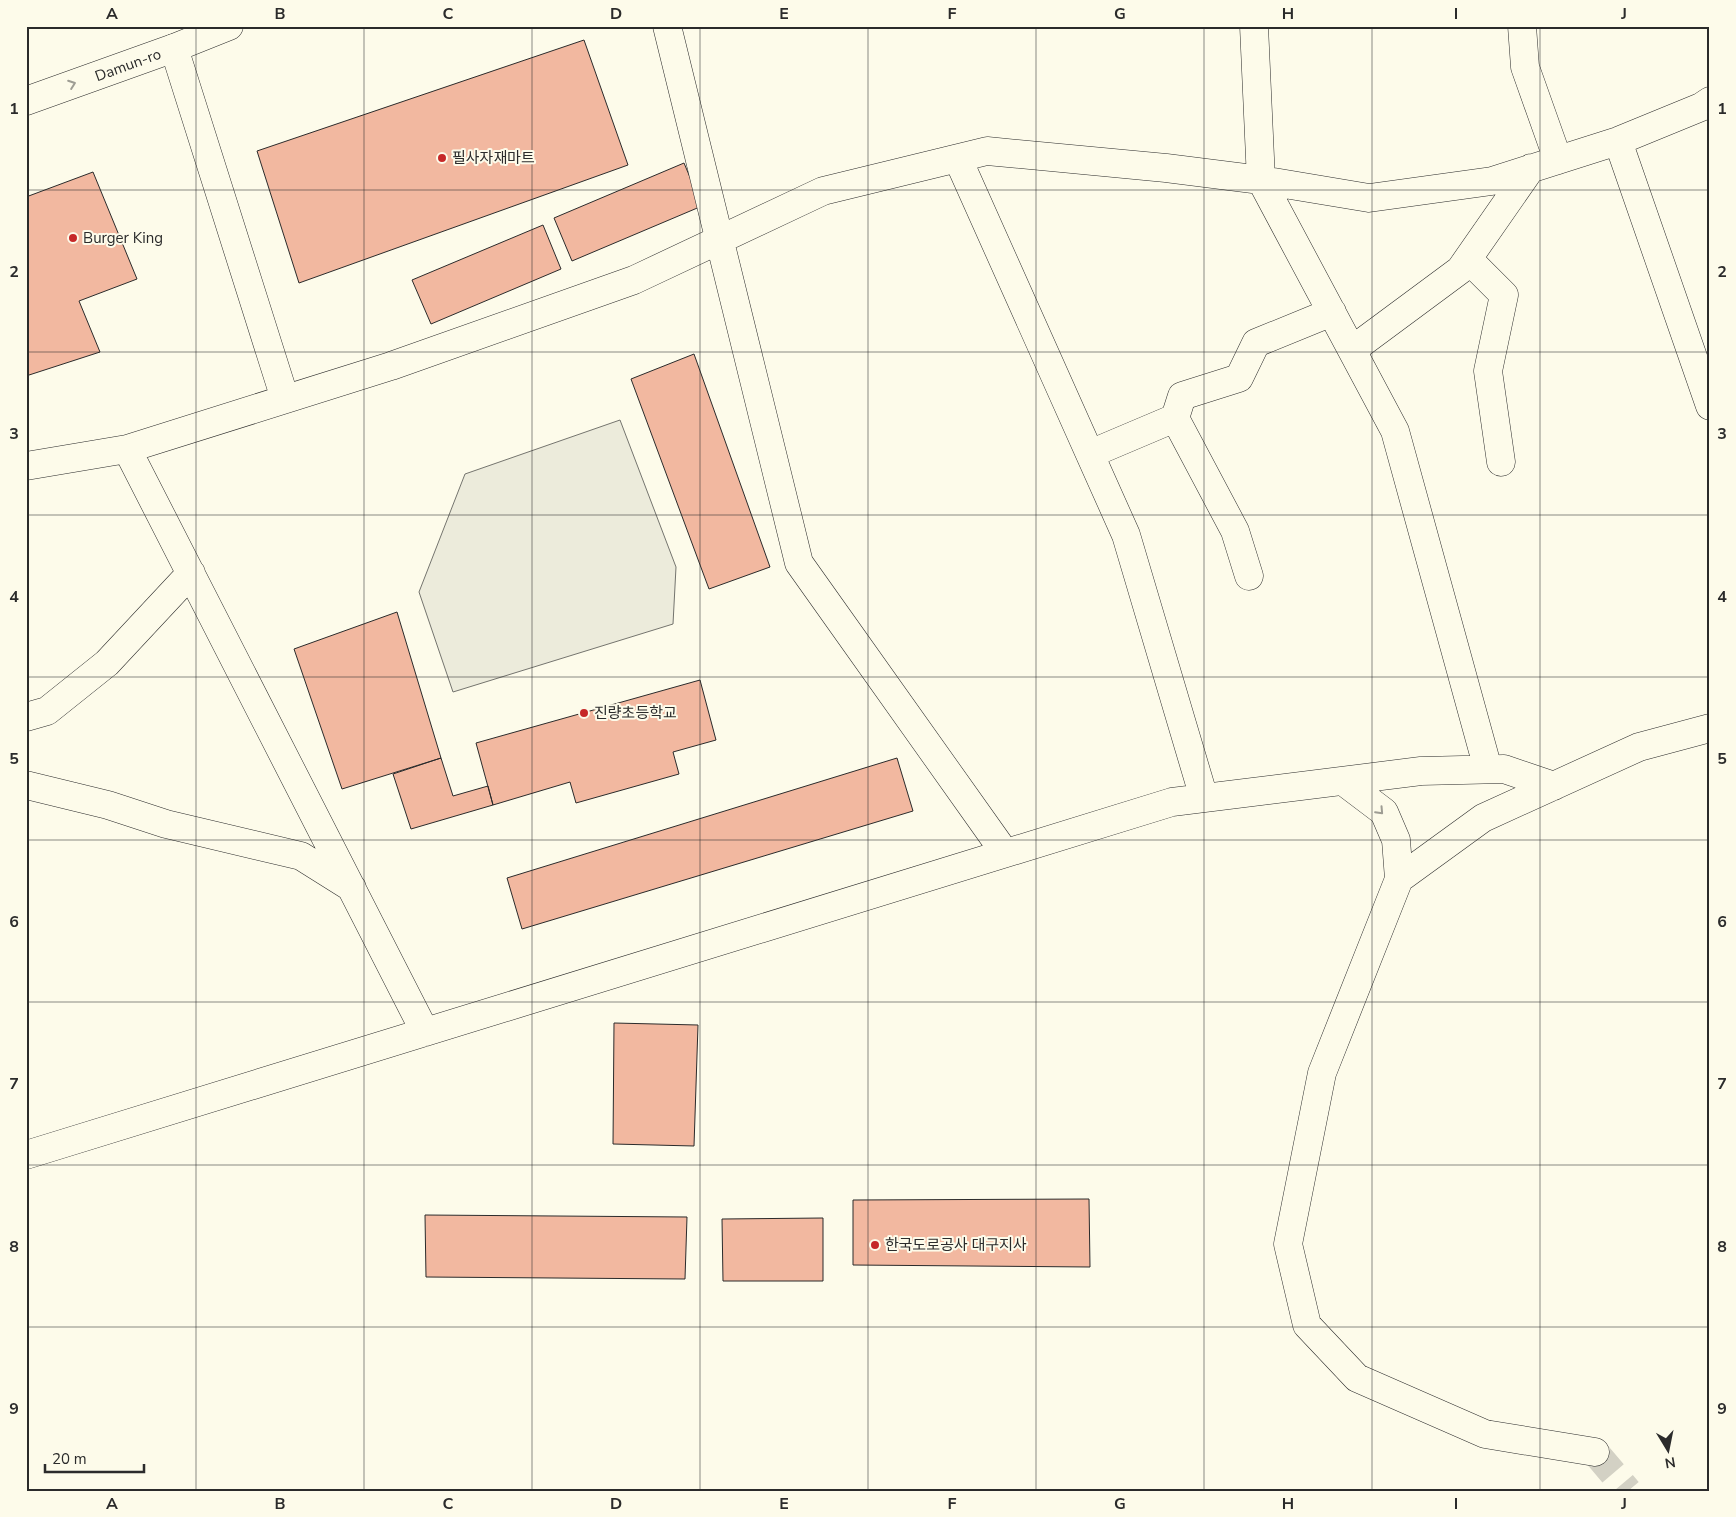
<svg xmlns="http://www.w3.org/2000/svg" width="1736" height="1517" font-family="'Nunito Sans','Noto Sans KR',sans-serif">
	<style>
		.green { fill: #ecebdb; stroke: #74746e }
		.building { fill: #f2b8a0; stroke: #2b2b2b }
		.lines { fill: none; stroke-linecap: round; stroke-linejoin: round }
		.minor-tunnel { stroke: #d3d1c4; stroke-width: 28; stroke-dasharray: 28 14; stroke-linecap: butt }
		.minor-casing { stroke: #2b2b2b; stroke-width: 29 }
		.major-casing { stroke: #2b2b2b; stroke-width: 29 }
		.minor { stroke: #fdfbea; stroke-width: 28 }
		.major { stroke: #fdfbea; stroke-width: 28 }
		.oneway { stroke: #9e9d94 }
		.grid { fill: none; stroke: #2b2b2b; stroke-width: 1; stroke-opacity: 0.55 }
		.poi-dot { fill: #c62828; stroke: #fdfbea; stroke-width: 2 }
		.labels { text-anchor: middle; stroke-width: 4; stroke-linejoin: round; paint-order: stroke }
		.street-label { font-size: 15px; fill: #2b2b2b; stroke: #fdfbea }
		.poi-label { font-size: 15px; fill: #2b2b2b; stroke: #fdfbea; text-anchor: start }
		.neatline { fill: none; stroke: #2b2b2b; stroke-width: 2 }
		.grid-label { font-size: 16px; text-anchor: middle; font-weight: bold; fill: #2b2b2b }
	</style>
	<rect width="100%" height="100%" fill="#fdfbea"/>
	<!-- green -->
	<path class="green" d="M620,420L676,567L673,624L453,692L419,592L465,474Z"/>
	<!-- building -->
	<path class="building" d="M584,40L628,165L299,283L257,151Z
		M684,163L702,206L572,261L554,218Z
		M93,172L137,279L79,301L100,352L26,376V197Z
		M543,225L561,269L431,324L412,280Z
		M694,354L770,567L709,589L631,379Z
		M397,612L441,758L342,789L294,649Z
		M700,680L716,740L673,752L679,774L576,803L570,782L493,805L476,743Z
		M441,758L453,796L488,786L493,805L411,829L393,774Z
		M897,758L913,811L522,929L507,878Z
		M614,1023L698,1025L694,1146L613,1144Z
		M1089,1199L1090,1267L853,1265V1200Z
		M425,1215L687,1217L685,1279L426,1277Z
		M823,1218V1281H723L722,1219Z"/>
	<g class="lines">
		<!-- minor-tunnel -->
		<path class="minor-tunnel" d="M1595,1452L1628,1491"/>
		<!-- minor casing -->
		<g class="minor-casing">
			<path id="minor" d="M667,26L799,563L1005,853
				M1254,26L1261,180L1395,431L1488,769
				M1522,26L1525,67L1558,160
				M174,48L285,399
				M1618,141L1710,406
				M958,159L1126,535L1204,798
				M1468,259L1504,295L1488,371L1501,462
				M1352,350L1460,270L1531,168
				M1175,418L1235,531L1249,576
				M127,449L425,1032
				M1090,454L1175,418L1182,396L1239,378L1256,343L1332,312
				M26,466L127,449L391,366L634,280L823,191L987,151L1166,168L1261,180L1369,198L1492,181L1618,141L1701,107L1710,101
				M26,717L47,711L107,663L191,573
				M1343,781L1384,812L1396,840L1399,879L1322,1073L1288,1244L1307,1325L1357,1378L1485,1434L1595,1452
				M26,785L108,805L166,824L301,856L352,888
				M1399,879L1483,818L1639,747L1710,728
				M26,1155L1172,802L1421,771L1504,769L1554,786"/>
		</g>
		<!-- major casing -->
		<g class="major-casing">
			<path id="major" d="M26,101L174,48L229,26"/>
		</g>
		<!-- minor -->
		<use href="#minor" class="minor"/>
		<!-- major -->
		<use href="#major" class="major"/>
	</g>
	<!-- one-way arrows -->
	<defs><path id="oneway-chevron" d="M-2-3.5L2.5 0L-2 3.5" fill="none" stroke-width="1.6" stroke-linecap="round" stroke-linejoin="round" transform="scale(1.25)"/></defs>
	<g class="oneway">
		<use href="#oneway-chevron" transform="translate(72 84) rotate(-20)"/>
		<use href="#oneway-chevron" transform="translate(1380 811) rotate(47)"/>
	</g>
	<!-- grid -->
	<path class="grid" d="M196,26V1491M364,26V1491M532,26V1491M700,26V1491M868,26V1491M1036,26V1491M1204,26V1491M1372,26V1491M1540,26V1491M26,190H1710M26,352H1710M26,515H1710M26,677H1710M26,840H1710M26,1002H1710M26,1165H1710M26,1327H1710"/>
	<!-- markers -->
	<g class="poi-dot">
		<circle cx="442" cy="158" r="5"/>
		<circle cx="73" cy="238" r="5"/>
		<circle cx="584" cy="713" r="5"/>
		<circle cx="875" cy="1245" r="5"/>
	</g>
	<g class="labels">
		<!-- street labels -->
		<g class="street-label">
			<text transform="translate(128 65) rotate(-20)" y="5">Damun-ro</text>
		</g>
		<!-- poi labels -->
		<g class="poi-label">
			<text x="452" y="163">필사자재마트</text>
			<text x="83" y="243">Burger King</text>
			<text x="594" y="718">진량초등학교</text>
			<text x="885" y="1250">한국도로공사 대구지사</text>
		</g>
	</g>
	<!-- border -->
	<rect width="1736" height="1517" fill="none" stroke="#fdfbea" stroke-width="55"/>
	<!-- north arrow -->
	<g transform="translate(1668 1450) rotate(170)" stroke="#fdfbea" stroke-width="4" paint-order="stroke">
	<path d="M0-4L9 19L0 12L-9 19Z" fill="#2b2b2b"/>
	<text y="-8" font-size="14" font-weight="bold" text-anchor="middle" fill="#2b2b2b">N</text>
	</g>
	<!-- scale -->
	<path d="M45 1464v8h99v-8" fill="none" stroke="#2b2b2b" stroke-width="2.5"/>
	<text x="52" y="1464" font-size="15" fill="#2b2b2b" stroke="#fdfbea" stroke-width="4" paint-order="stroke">20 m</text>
	<rect x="28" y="28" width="1680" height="1462" class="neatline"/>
	<g class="grid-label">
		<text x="112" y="19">A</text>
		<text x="280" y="19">B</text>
		<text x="448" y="19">C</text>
		<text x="616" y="19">D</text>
		<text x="784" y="19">E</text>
		<text x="952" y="19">F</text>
		<text x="1120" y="19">G</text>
		<text x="1288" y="19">H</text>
		<text x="1456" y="19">I</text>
		<text x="1624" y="19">J</text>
		<text x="14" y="114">1</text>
		<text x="1722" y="114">1</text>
		<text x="14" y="277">2</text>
		<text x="1722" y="277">2</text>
		<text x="14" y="439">3</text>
		<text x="1722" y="439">3</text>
		<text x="14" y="602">4</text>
		<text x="1722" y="602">4</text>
		<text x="14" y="764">5</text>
		<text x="1722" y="764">5</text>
		<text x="14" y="927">6</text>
		<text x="1722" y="927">6</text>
		<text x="14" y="1089">7</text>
		<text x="1722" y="1089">7</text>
		<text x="14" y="1252">8</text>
		<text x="1722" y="1252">8</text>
		<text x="14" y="1414">9</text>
		<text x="1722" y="1414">9</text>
		<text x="112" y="1509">A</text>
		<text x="280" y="1509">B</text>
		<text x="448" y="1509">C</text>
		<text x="616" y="1509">D</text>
		<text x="784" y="1509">E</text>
		<text x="952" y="1509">F</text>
		<text x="1120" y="1509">G</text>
		<text x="1288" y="1509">H</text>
		<text x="1456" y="1509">I</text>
		<text x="1624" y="1509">J</text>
	</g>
</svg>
